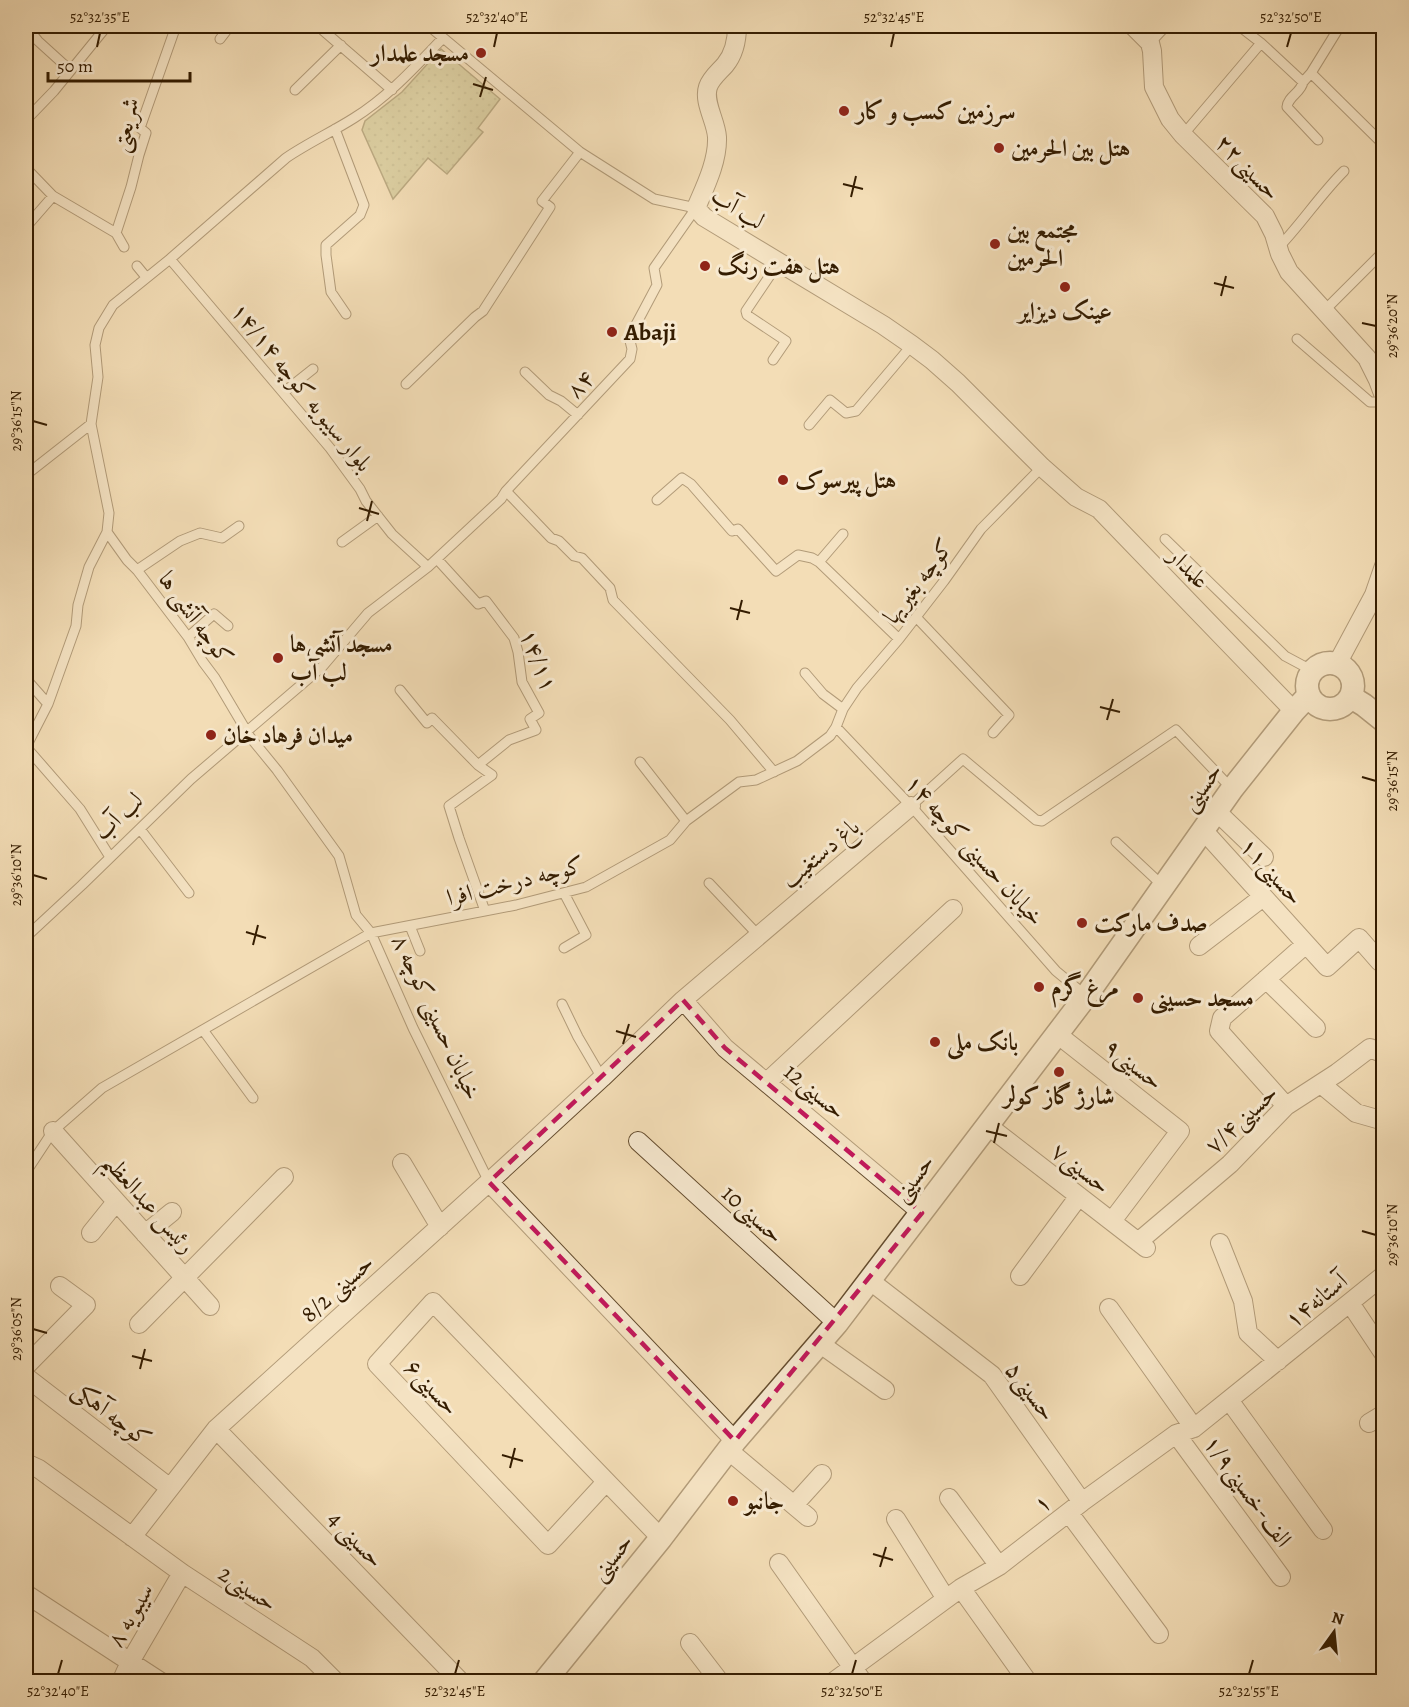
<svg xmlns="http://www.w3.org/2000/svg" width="1409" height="1707" font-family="Alegreya,Amiri,serif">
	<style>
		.park { fill: url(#park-dots); stroke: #7b6e44; stroke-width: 1.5 }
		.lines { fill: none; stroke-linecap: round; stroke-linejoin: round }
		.service-casing { stroke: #644c2e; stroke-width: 11 }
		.minor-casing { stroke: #644c2e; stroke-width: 20 }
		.tertiary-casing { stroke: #644c2e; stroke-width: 25 }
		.service { stroke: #f7e9d0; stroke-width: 9 }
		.minor { stroke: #f7e9d0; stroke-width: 18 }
		.tertiary { stroke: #f7e9d0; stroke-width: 22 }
		.marked { fill: none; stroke: #c2185b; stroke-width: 4.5; stroke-dasharray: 12 8; stroke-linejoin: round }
		.ticks { fill: none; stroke: #341c00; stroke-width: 2 }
		.poi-dot { fill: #8f2418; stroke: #f7e9d0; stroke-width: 2 }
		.labels { text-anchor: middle; stroke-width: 6; stroke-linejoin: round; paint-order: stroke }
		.poi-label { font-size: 24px; font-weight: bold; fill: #341c00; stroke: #f7e9d0; text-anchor: start }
		.street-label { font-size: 24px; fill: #341c00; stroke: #f7e9d0 }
		.neatline { fill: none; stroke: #341c00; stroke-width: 2 }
		.ticks-label { font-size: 15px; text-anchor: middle; fill: #341c00 }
	</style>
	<defs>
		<pattern id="park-dots" width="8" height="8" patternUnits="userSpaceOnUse" patternTransform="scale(1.5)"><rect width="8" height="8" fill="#c2bf89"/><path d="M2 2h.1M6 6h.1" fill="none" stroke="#a7a474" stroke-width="1.8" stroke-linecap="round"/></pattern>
	</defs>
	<rect width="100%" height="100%" fill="#f3ddb6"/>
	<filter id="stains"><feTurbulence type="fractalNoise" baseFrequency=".00333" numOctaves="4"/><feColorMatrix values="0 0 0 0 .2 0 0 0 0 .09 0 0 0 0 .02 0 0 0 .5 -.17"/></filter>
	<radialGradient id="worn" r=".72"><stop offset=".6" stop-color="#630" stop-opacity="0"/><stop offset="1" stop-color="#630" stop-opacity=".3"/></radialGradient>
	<!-- park -->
	<path class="park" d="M441,49L500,99L478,128L483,132L447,174L428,158L393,199L362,130L365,121L402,92Z"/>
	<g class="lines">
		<!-- service casing -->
		<g class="service-casing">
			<path id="service" d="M26,26L38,41L70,70
				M318,26L392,90
				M1239,26L1261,43L1303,82L1311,73
				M1340,26L1311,73L1384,145
				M220,39L230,26
				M1150,43L1166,26
				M1303,82C1301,93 1288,96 1287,107L1318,140
				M295,90L341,45
				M26,120L54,91L107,26
				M335,129L364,205L360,215L326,245V255L331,292L346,314
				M1183,135L1261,43
				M26,168L53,196L116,233L124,247
				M26,227L53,196
				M116,233L131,187L139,155L146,133L140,128L176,26
				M1278,248C1302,223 1320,195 1344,171
				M170,259L330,448L360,489L366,501L392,534L428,567
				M137,266L146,277
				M1324,311L1382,253
				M1297,339L1370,402H1384
				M773,360L786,341L747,315L746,311L779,262
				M525,372L549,395L561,401L578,415
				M406,384L475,317L483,311L550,207L542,201L580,152
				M284,392L313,369
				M809,425L830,400L846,413L856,411L912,345
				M26,475L91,424
				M506,491L551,538L559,541L574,556L582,558L610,588L613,600L730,720L774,772
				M657,500L682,478L691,484L732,531L738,529L776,571L798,555L812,558L819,562L899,639
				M107,532L127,560L137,570L188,637L203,662L215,678L250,737L277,770L339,856L356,915L371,933L413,1028L489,1182
				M1165,539L1285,656L1313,671
				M342,542L378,516
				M437,559L478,604L486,601L514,638L518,652L522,682L539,713L530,719L536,730L509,740L478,765L492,775L449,806L459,838L485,911
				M819,562L843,534
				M137,570L180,541L200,533L222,538L239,526
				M916,617L1009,715L993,733
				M188,637L214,614L228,626
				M805,673L823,694L843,709
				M26,679L48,704
				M400,690L427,723L432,718L478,765
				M836,727L911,806L1056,971L1085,995
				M26,747L48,704L76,626L78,605L89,567L107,532L109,513L91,424L98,377L95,345L99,328L113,305L170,259L286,158C308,143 332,132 354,118C388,97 415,67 443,38
				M26,747L80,809L110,857
				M640,762L686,821
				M911,806L963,759L1036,820L1042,821L1176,730L1232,789
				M140,829L189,893
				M1116,842L1162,885
				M709,883L759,936
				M564,893L586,935L564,948
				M410,926L420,951
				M26,937L82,885L191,779L322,667L368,613L428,567L501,499L506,491L630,359L632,349L630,341L632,332L657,285L654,268L696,208L654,199L580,152L429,26
				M562,1004L578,1037L602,1078
				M203,1030L253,1098
				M26,1171L28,1169L53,1131L102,1088L371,933L516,905L586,887L670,840L686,821L739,782L756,780L797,761L830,736L836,727L843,709L857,688L899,639L944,581L981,529L1042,467"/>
		</g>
		<!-- minor casing -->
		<g class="minor-casing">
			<path id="minor" d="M737,26C737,40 735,53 725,65C719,72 711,78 708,87C703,102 716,121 717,137C718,161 705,187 696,208L704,217L883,325L912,345L932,360L958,383L1042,467L1076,497L1099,509L1294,711
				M1133,26L1150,43L1152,51L1154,87L1170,119L1183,135L1265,216L1274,234L1280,254L1289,272L1367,358L1378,380L1384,396
				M1337,664L1374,595L1384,566
				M1216,811L1264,857
				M1203,830L1327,967L1359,938L1380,962
				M1199,946L1263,897
				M1266,979L1316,1028
				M683,1000L725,1048L922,1213
				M1057,1034L1180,1131L1112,1221
				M767,1082L953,909
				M1321,1084L1356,1113L1384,1121
				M1286,1106L1219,1031L1222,1018L1306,944
				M987,1125L1146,1248
				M53,1131L210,1306
				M638,1141L837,1323
				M402,1163L440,1227
				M489,1182L735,1441
				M91,1233L116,1202
				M145,1234L172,1212
				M1138,1242L1230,1164L1286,1106L1337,1073L1370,1048L1384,1054
				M1220,1243L1243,1301L1248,1333L1278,1361
				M1020,1276L1079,1196
				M869,1280L992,1375L1082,1502
				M1350,1303L1384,1354
				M1109,1308L1194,1428
				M139,1324L284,1177
				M819,1343L885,1390
				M26,1366L86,1305L60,1286
				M26,1377L170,1488
				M1229,1400L1323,1530
				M1369,1423L1384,1414
				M216,1429L461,1682
				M1176,1434L1281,1577
				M728,1450L808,1517
				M26,1463L39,1469L182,1573L312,1658L336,1682
				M606,1482L548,1545L377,1364L433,1302L661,1538
				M949,1498L999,1566
				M794,1505L822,1474
				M1069,1513L1159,1634
				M896,1519L946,1599
				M132,1537L216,1429L489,1182L602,1078L683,1000L911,806
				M779,1563L863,1682
				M961,1588L1028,1682
				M26,1594L161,1682
				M690,1643L720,1682
				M121,1682L130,1662L182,1573
				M833,1682L961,1588L999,1566L1082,1502L1176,1434L1194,1428L1384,1275"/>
		</g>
		<!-- tertiary casing -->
		<g class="tertiary-casing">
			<path id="tertiary" d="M1307 686a23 23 0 1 1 46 0a23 23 0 1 1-46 0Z
				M1351,697L1364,705L1384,721
				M544,1682L661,1538L735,1441L837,1323L1086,996L1232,789L1294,711L1309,695"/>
		</g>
		<!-- service -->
		<use href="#service" class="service"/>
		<!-- minor -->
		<use href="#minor" class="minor"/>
		<!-- tertiary -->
		<use href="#tertiary" class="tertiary"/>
	</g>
	<!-- marked area -->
	<path d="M0 0H1409V1707H0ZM683,1000L725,1048L922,1213L735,1441L489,1182Z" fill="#f3ddb6" fill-opacity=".55" fill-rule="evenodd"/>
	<path class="marked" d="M683,1000L725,1048L922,1213L735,1441L489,1182Z"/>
	<!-- ticks -->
	<path class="ticks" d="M97,47L100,33M494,47L497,33M891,47L894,33M1287,47L1291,33M473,84L493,90M480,97L486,77M843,184L863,189M851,197L856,176M1214,283L1234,288M1221,296L1226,276M1362,323L1376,326M33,421L47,425M359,508L379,514M367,521L372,501M730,608L750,613M737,620L742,600M1100,707L1120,712M1107,720L1113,699M1362,777L1376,781M33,875L47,879M246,932L266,938M253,945L258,925M616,1031L636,1037M623,1044L629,1024M986,1131L1007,1136M994,1143L999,1123M1362,1231L1376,1235M33,1329L47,1333M132,1356L152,1361M140,1369L145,1349M502,1455L523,1461M510,1468L515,1448M873,1554L893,1560M880,1567L886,1547M58,1674L62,1660M455,1674L459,1660M852,1674L856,1660M1249,1674L1253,1660"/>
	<!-- markers -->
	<g class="poi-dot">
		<circle cx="481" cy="53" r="6"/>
		<circle cx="844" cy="111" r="6"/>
		<circle cx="999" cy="148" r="6"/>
		<circle cx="995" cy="244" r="6"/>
		<circle cx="705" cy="266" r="6"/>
		<circle cx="1065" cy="287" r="6"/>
		<circle cx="612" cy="332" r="6"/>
		<circle cx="783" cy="480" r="6"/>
		<circle cx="278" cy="658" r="6"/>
		<circle cx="211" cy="735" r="6"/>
		<circle cx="1082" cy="923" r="6"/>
		<circle cx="1039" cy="987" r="6"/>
		<circle cx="1138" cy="998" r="6"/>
		<circle cx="935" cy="1042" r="6"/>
		<circle cx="1059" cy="1072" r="6"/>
		<circle cx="733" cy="1501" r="6"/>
	</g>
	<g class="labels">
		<!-- poi labels -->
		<g class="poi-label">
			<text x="469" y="61" text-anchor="end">مسجد علمدار</text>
			<text x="856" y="119">سرزمین کسب و کار</text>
			<text x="1011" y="156">هتل بین‌ الحرمین</text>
			<text x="1007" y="238">مجتمع بین<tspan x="1007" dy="28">الحرمین</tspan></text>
			<text x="717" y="274">هتل هفت رنگ</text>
			<text x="1065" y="319" text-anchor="middle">عینک دیزایر</text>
			<text x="624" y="340">Abaji</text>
			<text x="795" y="488">هتل پیرسوک</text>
			<text x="290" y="652">مسجد آتشی‌ها<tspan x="290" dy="28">لب آب</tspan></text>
			<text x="223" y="743">میدان فرهاد خان</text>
			<text x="1094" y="931">صدف مارکت</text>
			<text x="1051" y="995">مرغ گرم</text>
			<text x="1150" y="1006">مسجد حسینی</text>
			<text x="947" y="1050">بانک ملی</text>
			<text x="1059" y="1104" text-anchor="middle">شارژ گاز کولر</text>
			<text x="745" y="1509">جانبو</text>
		</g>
		<!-- street labels -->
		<g class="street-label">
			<text transform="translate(125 125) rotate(-78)" y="8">شریعتی</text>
			<text transform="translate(1248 167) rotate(46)" y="8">حسینی۲۲</text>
			<text transform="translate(738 208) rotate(32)" y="8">لب آب</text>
			<text transform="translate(580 384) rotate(-47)" y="8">۸۴</text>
			<text transform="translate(302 387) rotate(51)" y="8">بلوار سیبویه کوچه ۱۴/۱۴</text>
			<text transform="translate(1189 568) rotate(46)" y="8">علمدار</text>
			<text transform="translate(918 581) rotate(-53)" y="8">کوچه بغیریها</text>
			<text transform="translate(196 618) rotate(54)" y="8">کوچه آتشی ها</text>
			<text transform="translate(539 660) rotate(69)" y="8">۱۴/۱۱</text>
			<text transform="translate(1201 787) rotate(-54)" y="8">حسینی</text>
			<text transform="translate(118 816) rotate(-44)" y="8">لب آب</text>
			<text transform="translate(975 850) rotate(48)" y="8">خیابان حسینی کوچه ۱۴</text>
			<text transform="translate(820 853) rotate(-40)" y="8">باغ دستغیب</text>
			<text transform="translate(1272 871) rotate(48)" y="8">حسینی۱۱</text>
			<text transform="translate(515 881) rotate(-14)" y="8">کوچه درخت افرا</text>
			<text transform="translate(437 1017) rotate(65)" y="8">خیابان حسینی کوچه ۸</text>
			<text transform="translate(1134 1064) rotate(38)" y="8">حسینی۹</text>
			<text transform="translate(815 1091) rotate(40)" y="8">حسینی12</text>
			<text transform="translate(1241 1119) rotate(-43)" y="8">حسینی۷/۴</text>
			<text transform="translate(1081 1168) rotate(38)" y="8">حسینی۷</text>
			<text transform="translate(913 1178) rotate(-53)" y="8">حسینی</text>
			<text transform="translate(149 1203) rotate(48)" y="8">رئیس عبدالعظیم</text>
			<text transform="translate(753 1214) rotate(42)" y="8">حسینی10</text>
			<text transform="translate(337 1288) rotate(-42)" y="8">8/2 حسینی</text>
			<text transform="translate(1316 1300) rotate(-39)" y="8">آستانه۱۴</text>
			<text transform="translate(432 1387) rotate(47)" y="8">حسینی۶</text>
			<text transform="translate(1031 1391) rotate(53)" y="8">حسینی۵</text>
			<text transform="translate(112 1414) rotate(37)" y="8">کوچه آهکی</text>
			<text transform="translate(1248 1491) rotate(54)" y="8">الف-خسینی۱/۹</text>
			<text transform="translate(1042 1503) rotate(-37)" y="8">۱</text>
			<text transform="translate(356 1539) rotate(46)" y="8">حسینی 4</text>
			<text transform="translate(611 1557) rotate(-51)" y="8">حسینی</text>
			<text transform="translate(248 1588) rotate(33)" y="8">حسینی2</text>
			<text transform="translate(130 1615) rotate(-60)" y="8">سیبویه ۸</text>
		</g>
	</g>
	<!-- margin -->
	<rect width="1409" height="1707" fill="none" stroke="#f3ddb6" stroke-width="66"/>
	<!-- north arrow -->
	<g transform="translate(1334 1632) rotate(15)" stroke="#f7e9d0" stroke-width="4.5" paint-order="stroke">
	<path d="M0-4.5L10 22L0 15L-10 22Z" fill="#341c00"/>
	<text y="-9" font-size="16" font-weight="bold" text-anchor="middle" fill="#341c00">N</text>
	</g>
	<!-- scale -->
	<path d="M48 72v9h142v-9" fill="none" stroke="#341c00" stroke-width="3"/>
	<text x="57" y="72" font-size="18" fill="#341c00" stroke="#f7e9d0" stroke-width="4.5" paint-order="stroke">50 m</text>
	<rect x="33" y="33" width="1343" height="1641" class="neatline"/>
	<g class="ticks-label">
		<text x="100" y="22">52°32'35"E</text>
		<text x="497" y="22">52°32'40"E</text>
		<text x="894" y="22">52°32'45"E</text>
		<text x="1291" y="22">52°32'50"E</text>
		<text transform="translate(1392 326) rotate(-90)" y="5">29°36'20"N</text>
		<text transform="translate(16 421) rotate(-90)" y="5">29°36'15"N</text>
		<text transform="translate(1392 781) rotate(-90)" y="5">29°36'15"N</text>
		<text transform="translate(16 875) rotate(-90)" y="5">29°36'10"N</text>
		<text transform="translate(1392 1235) rotate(-90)" y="5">29°36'10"N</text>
		<text transform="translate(16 1329) rotate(-90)" y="5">29°36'05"N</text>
		<text x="58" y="1696">52°32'40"E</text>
		<text x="455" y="1696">52°32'45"E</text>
		<text x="852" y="1696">52°32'50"E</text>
		<text x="1249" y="1696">52°32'55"E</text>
	</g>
	<rect width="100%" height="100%" filter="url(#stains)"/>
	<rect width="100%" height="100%" fill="url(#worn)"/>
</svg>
